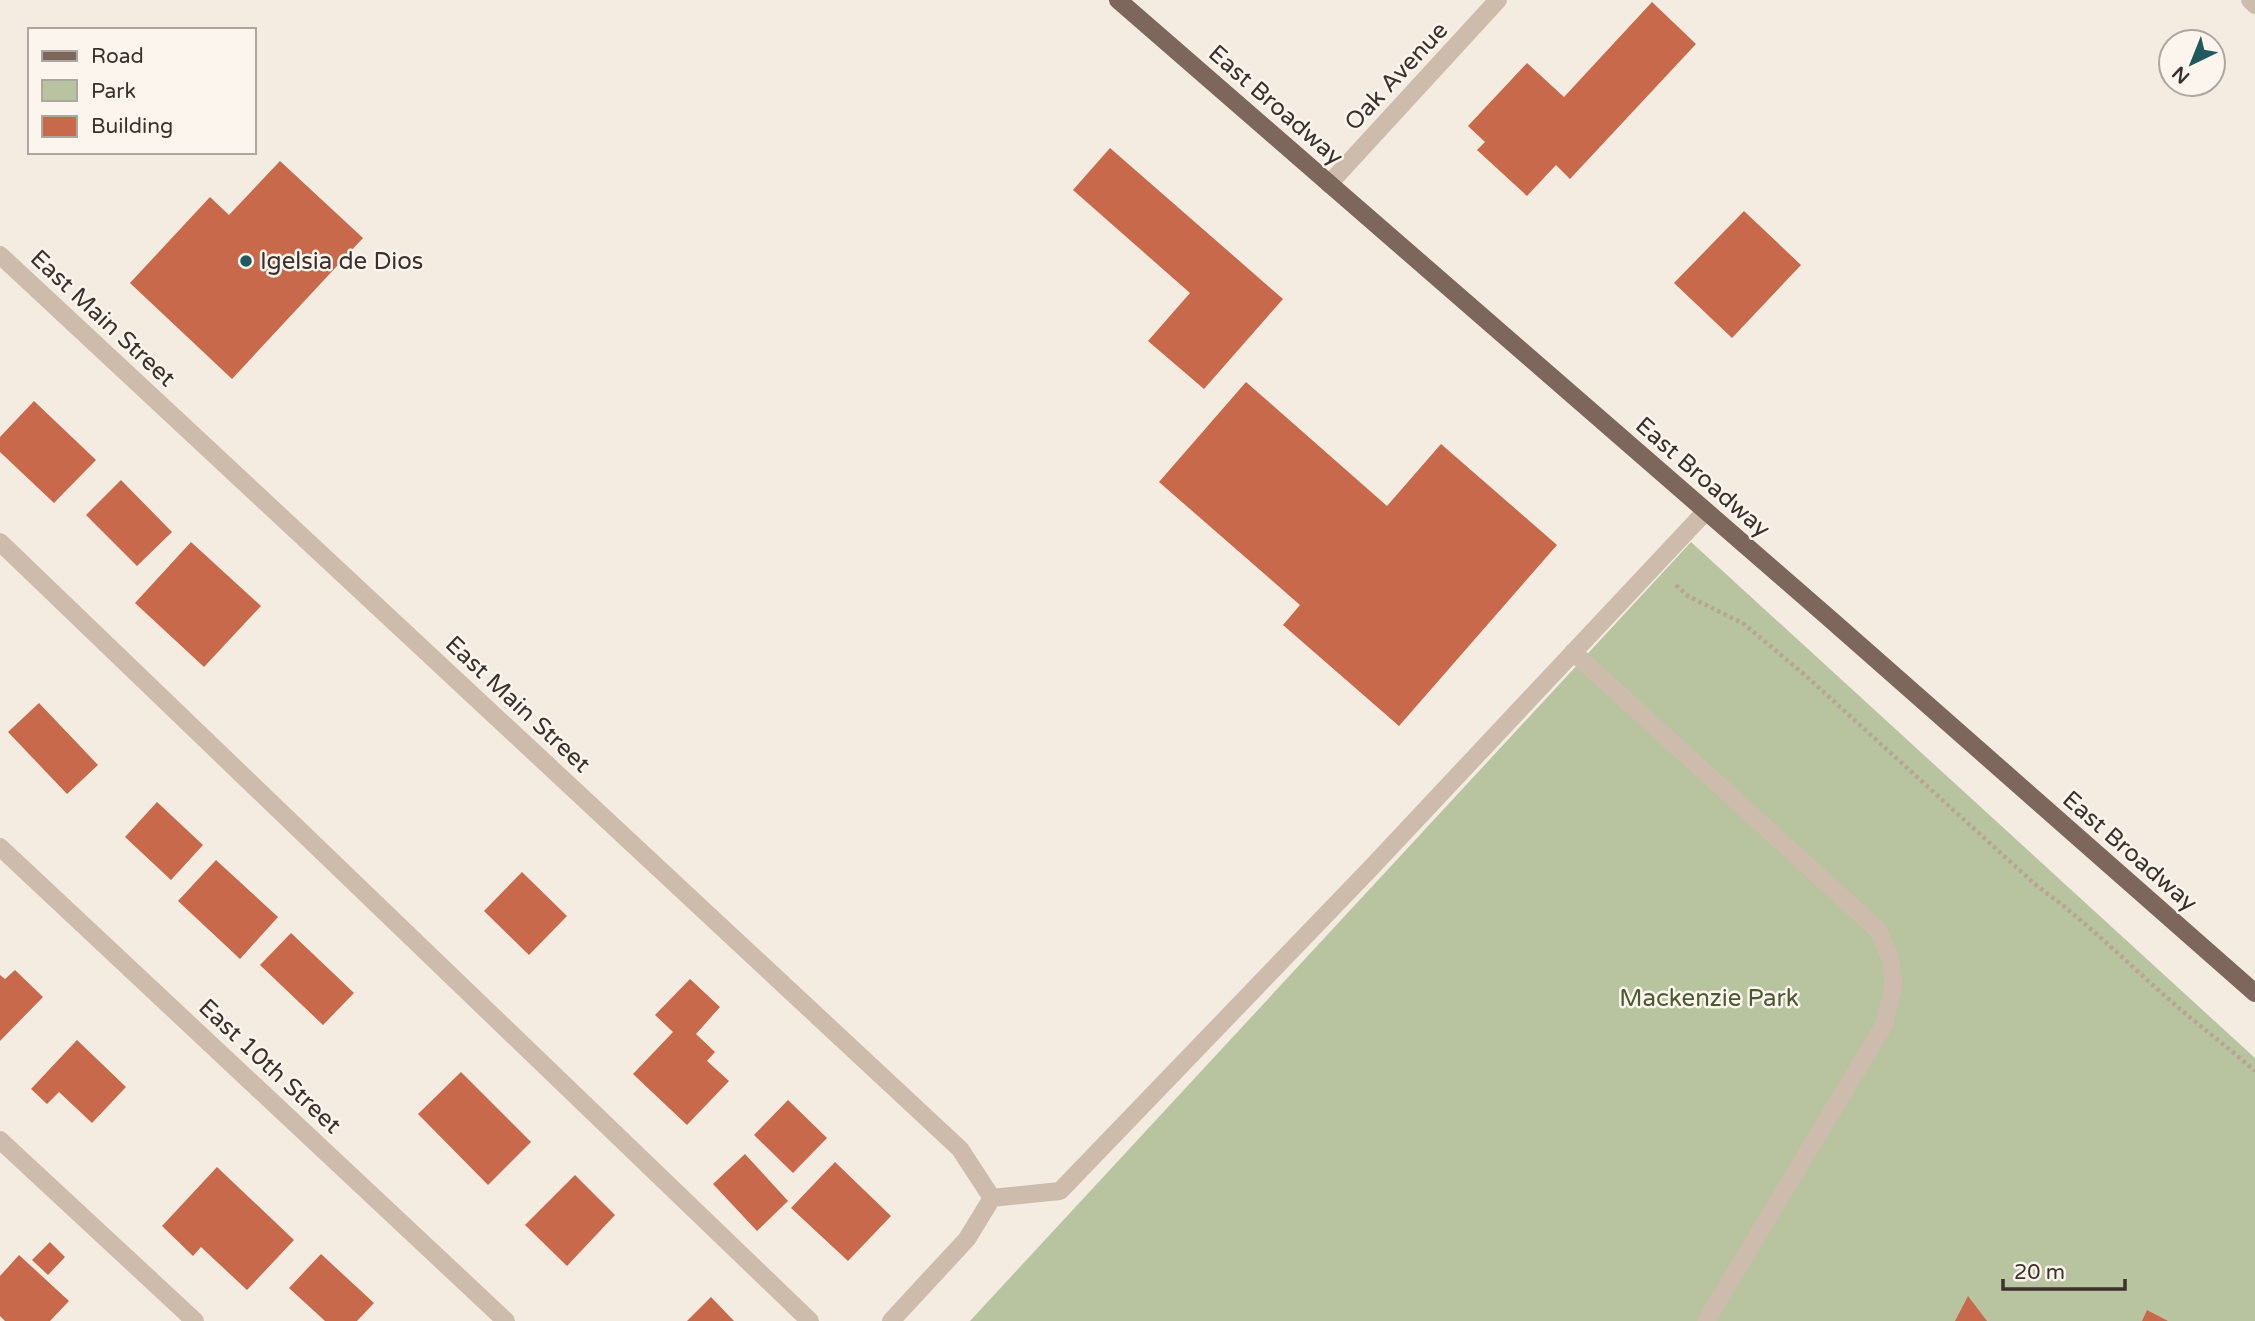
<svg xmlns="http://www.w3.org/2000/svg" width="2255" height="1321" font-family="'Varela Round',sans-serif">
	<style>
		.green { fill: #b8c4a0 }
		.building { fill: #c8694b }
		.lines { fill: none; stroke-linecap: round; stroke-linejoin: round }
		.path { stroke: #b9a596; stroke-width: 4.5; stroke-dasharray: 3.5 3.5; stroke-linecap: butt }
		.minor { stroke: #cdbbac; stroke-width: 18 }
		.major { stroke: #7d675c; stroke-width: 18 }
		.poi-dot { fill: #1f5a5e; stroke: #fbf5ee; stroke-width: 2.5 }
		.labels { text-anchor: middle; stroke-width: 5; stroke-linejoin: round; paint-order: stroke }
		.street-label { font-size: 24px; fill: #3b302b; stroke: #fbf5ee }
		.poi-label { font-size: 24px; fill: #3b302b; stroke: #fbf5ee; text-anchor: start }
		.park-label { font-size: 24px; fill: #4a5a2e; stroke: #fbf5ee }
	</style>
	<rect width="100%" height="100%" fill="#f4ebe1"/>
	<!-- green -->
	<path class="green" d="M1691,542L2255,1058V1321H970Z"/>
	<!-- building -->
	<path class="building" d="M1652,2L1696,44L1570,179L1556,165L1527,196L1477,150L1485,142L1468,126L1527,63L1564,97Z
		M1110,148L1283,299L1204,389L1148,341L1190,293L1073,190Z
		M280,161L363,238L232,379L130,283L210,197L229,215Z
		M1744,211L1801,265L1732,338L1674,283Z
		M1246,382L1387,506L1441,444L1557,545L1399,726L1283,625L1300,605L1159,482Z
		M34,401L96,460L54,503L0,452V437Z
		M121,480L172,532L137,566L86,515Z
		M191,542L261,606L204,667L135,603Z
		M39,703L98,765L67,794L8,732Z
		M157,802L203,845L171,880L125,837Z
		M216,860L278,917L240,959L178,901Z
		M522,872L567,916L529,955L484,911Z
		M291,933L354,993L323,1025L260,965Z
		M15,970L43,997L0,1041V975L5,979Z
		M690,979L720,1007L696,1034L715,1052L707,1061L729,1081L687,1125L633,1074L673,1032L655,1015Z
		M77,1040L126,1087L92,1123L59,1092L47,1104L31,1089Z
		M461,1072L531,1142L488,1185L418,1114Z
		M788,1100L827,1138L793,1173L754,1135Z
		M745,1154L788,1201L757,1231L713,1184Z
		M835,1162L891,1216L848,1261L791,1208Z
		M217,1167L294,1240L247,1290L201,1247L193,1256L162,1226Z
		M575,1175L615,1215L567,1266L525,1225Z
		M50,1242L65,1257L48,1275L32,1260Z
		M321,1254L374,1303L357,1321H325L289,1288Z
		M19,1255L69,1301L50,1321H5L0,1316V1276Z
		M1968,1296L1987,1321H1955Z
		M711,1297L734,1321H687Z
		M2147,1310L2168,1321H2142Z"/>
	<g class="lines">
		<!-- path -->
		<path class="path" d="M1676,585L1688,596L1744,624L1806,676L2037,886C2086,921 2127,963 2172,1002C2199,1026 2228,1047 2255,1071"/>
		<!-- minor -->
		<path class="minor" d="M2250,0L2255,5
			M1329,184L1498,0
			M0,255L960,1149L992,1198
			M0,542L810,1321
			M1573,652L1878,930L1890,958L1894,984L1884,1025L1706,1321
			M0,847L506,1321
			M0,1140L195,1321
			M992,1198L1060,1191L1369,870L1706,511
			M891,1321L967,1239L992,1198"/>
		<!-- major -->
		<path class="major" d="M1118,0L1829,618L2255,993"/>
	</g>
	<!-- markers -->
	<circle class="poi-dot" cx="246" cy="261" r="7"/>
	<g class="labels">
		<!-- street labels -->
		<g class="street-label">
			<text transform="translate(1396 76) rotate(-47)" y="8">Oak Avenue</text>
			<text transform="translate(1276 105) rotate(41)" y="8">East Broadway</text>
			<text transform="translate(103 318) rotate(43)" y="8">East Main Street</text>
			<text transform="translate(1703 477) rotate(41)" y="8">East Broadway</text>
			<text transform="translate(518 704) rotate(43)" y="8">East Main Street</text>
			<text transform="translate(2130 851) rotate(41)" y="8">East Broadway</text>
			<text transform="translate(270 1066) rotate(43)" y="8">East 10th Street</text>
		</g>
		<!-- poi labels -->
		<g class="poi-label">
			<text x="260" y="269">Igelsia de Dios</text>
		</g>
		<!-- park labels -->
		<g class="park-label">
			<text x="1709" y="1006">Mackenzie Park</text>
		</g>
	</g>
	<!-- legend -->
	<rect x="28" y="28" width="228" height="126" fill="#fbf5ee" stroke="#aea6a0" stroke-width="2"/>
	<rect x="42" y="51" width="35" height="10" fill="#7d675c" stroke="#aea6a0" stroke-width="2"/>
	<text x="91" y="63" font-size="21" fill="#3b302b">Road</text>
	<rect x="42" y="80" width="35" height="21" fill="#b8c4a0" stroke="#aea6a0" stroke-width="2"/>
	<text x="91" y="98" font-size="21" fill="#3b302b">Park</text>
	<rect x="42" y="116" width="35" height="21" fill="#c8694b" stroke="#aea6a0" stroke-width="2"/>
	<text x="91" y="133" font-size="21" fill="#3b302b">Building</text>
	<!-- north arrow -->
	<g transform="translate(2192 63) rotate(223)"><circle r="33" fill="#fbf5ee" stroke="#aea6a0" stroke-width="2"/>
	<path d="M0-5L12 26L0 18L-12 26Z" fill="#1f5a5e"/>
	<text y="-10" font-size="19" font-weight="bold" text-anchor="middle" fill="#3b302b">N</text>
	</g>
	<!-- scale -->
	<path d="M2003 1279v10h122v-10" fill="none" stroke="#3b302b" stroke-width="3.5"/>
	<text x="2014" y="1279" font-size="21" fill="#3b302b" stroke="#fbf5ee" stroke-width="5" paint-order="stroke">20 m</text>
</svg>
